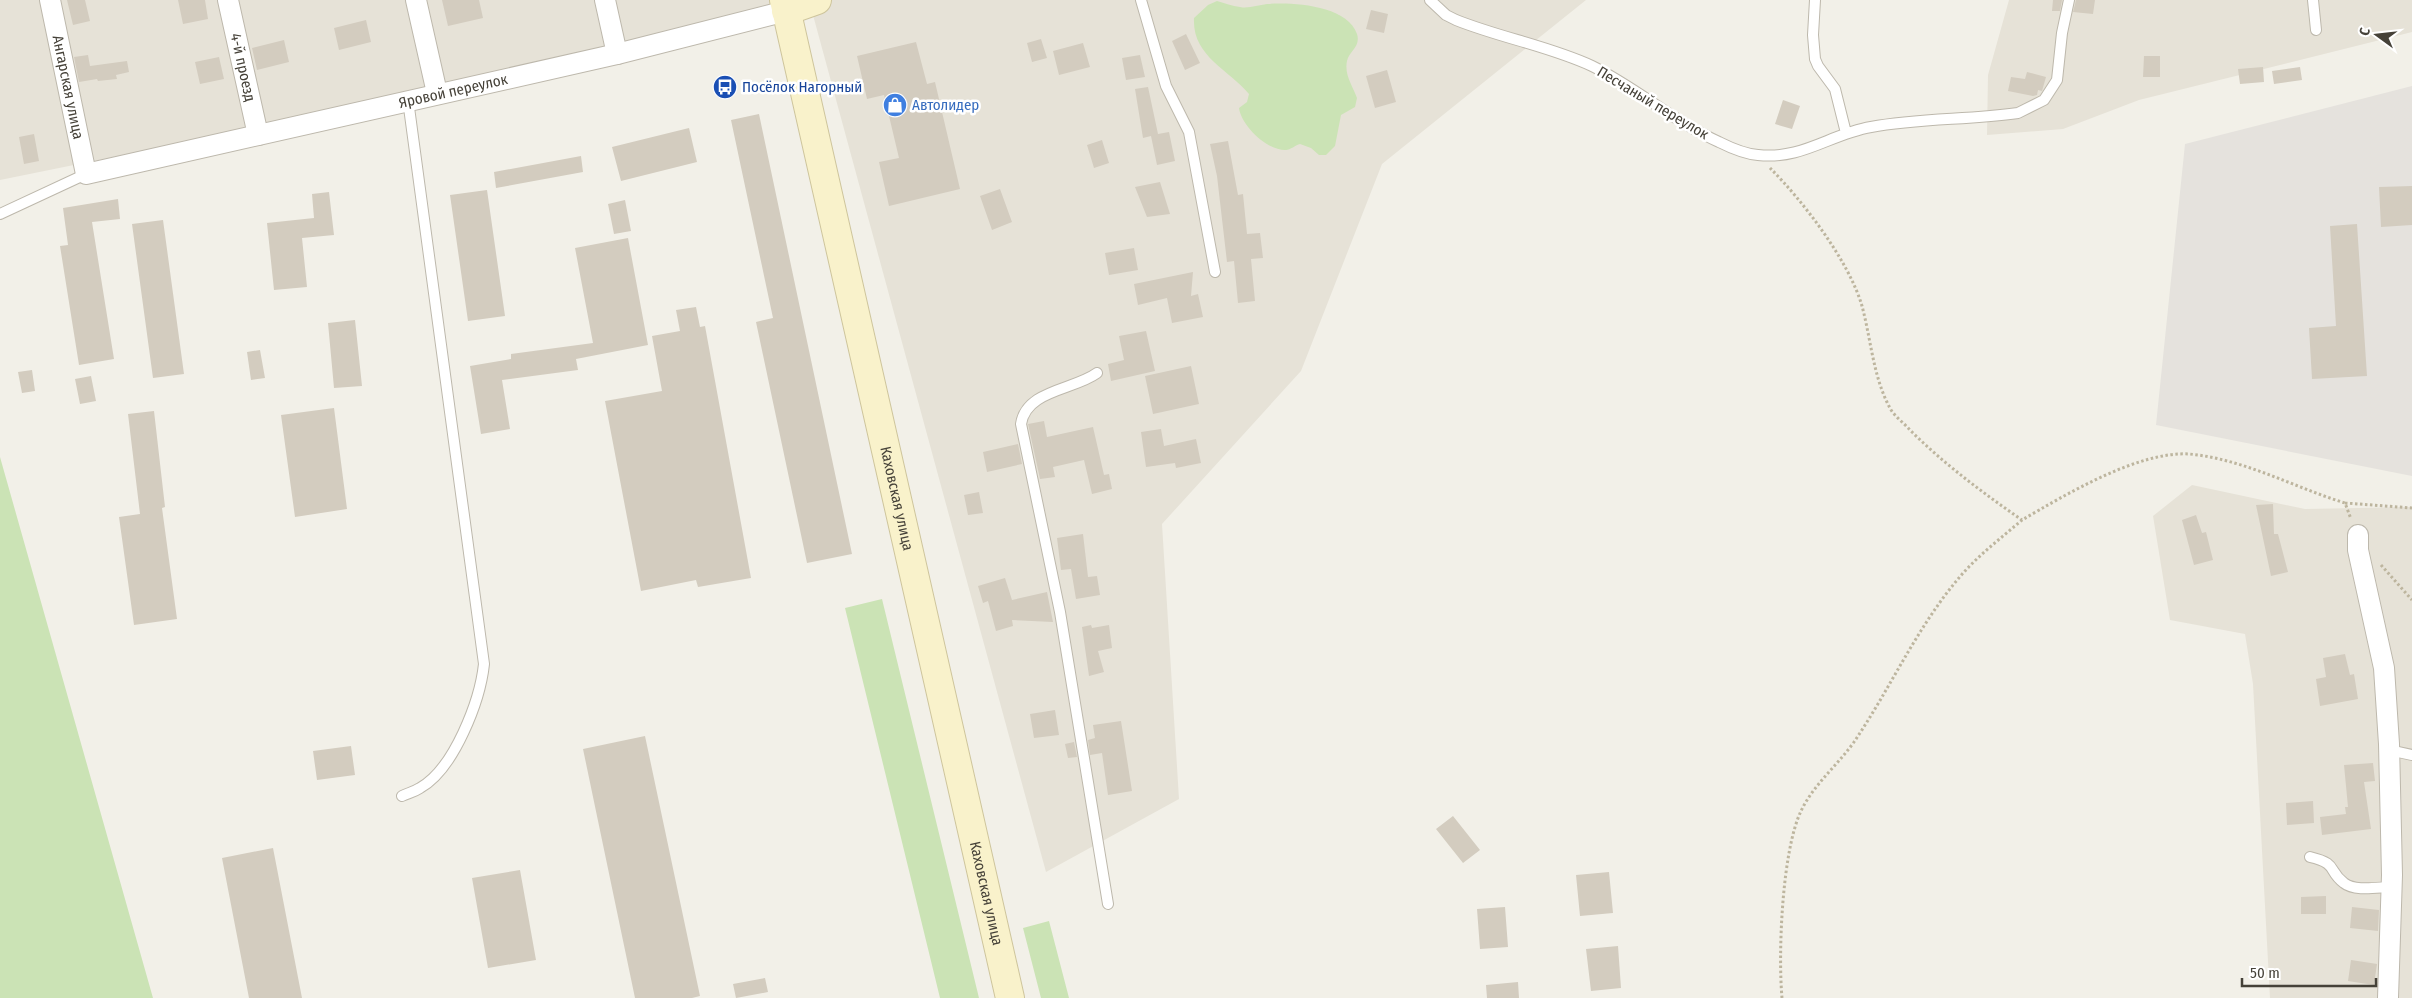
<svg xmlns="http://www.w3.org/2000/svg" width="2412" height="998" font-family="'Fira Sans Condensed',sans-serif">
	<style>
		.residential { fill: #e6e2d7 }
		.industrial { fill: #e5e2dd }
		.green { fill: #cbe3b5 }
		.building { fill: #d3ccbf }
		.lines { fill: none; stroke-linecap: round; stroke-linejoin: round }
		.lane-casing { stroke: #bdb8ac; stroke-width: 12 }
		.street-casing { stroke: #bdb8ac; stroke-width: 22 }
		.secondary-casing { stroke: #cec59c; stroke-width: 30 }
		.path { stroke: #bdb59e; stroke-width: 3; stroke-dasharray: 2.5 2.5; stroke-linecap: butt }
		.lane { stroke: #fff; stroke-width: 10 }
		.street { stroke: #fff; stroke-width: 20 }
		.secondary { stroke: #f9f2cb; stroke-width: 28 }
		.labels { text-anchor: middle; stroke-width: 5; stroke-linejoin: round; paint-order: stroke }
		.street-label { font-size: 15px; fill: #454138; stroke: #fff }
		.transit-label { font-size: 15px; fill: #164399; stroke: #fff; text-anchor: start }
		.shop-label { font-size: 15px; fill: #366cbe; stroke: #fff; text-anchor: start }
	</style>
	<rect width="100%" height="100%" fill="#f2f0e8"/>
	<!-- residential -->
	<path class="residential" d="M0,0H1586L1382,164L1301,371L1162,524L1179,799L1046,872L813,15L0,180Z
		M2009,0H2412V32L2139,100L2063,129L1987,135L1988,75Z
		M2192,485L2305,509L2412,507V998H2270L2253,684L2245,634L2170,620L2153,516Z"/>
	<!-- industrial -->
	<path class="industrial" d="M2412,86V476L2156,425L2185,144Z"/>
	<!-- green -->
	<path class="green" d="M1217,1C1225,3 1232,6 1240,7C1248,9 1258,5 1267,4C1292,2 1347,5 1357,34C1361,47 1349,51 1347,61C1344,75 1353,86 1357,98L1355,107L1341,115L1335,146L1326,155H1319L1311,148L1300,144C1296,145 1290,150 1286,150C1267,151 1241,125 1239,108L1247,102L1249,94C1228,69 1192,56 1194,18L1208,5Z
		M0,457L153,998H0Z
		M882,599L979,998H940L845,608Z
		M1049,921L1069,998H1041L1023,928Z"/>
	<!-- building -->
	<path class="building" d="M67,0H85L90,21L73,25Z
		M178,0H205L208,19L183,24Z
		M442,0H479L483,18L448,26Z
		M2053,0H2062L2060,11H2052Z
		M2076,0H2095L2093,14L2073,12Z
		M1371,10L1388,14L1384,33L1366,29Z
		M366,20L371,42L339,50L334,28Z
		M1186,34L1200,63L1185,70L1172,41Z
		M1041,39L1047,58L1032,62L1027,43Z
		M284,40L289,62L257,70L252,48Z
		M916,42L927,84L935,82L960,189L889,206L879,162L899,158L884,95L867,99L857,56Z
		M1083,43L1090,67L1059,75L1053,51Z
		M88,55L90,66L127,61L129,72L116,75L117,79L98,81L97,79L79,82L74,57Z
		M1140,55L1145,77L1126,80L1122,58Z
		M2144,56H2160V77H2143Z
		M219,57L224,79L200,84L195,62Z
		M2263,67L2264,82L2240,84L2238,69Z
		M2300,67L2302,80L2274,84L2272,71Z
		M1387,70L1396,102L1375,108L1366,76Z
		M2027,72L2046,77L2042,91L2038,90L2037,95L2033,96L2008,91L2011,77L2025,79Z
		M1148,87L1158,134L1169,132L1175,161L1157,165L1151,136L1143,138L1135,89Z
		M1783,100L1800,106L1792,129L1775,124Z
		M759,114L852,554L807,563L756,322L773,318L731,120Z
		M689,128L697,162L621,181L612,147Z
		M34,134L39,161L24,164L19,137Z
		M1102,140L1109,163L1094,168L1087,145Z
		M1228,141L1238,195L1243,194L1247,234L1260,233L1263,258L1251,259L1255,301L1238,303L1234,261L1227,262L1217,176L1210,144Z
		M581,156L583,172L496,188L494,172Z
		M1160,182L1170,214L1147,217L1135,187Z
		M2412,186V225L2381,227L2379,187Z
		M1000,189L1012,222L992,230L980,196Z
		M487,190L505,316L468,321L450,195Z
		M329,192L334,235L302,238L307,287L274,290L267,223L314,218L312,194Z
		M118,199L120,219L92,222L114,359L79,365L60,246L68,245L63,208Z
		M625,200L631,231L614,234L608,204Z
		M163,220L184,374L153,378L132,224Z
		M2357,224L2367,376L2312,379L2309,328L2336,326L2330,226Z
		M628,238L648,345L576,359L578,370L502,380L510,429L481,434L470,366L511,359V354L593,343L575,248Z
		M1134,248L1138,270L1109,275L1105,253Z
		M1193,272L1191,296L1198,294L1203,317L1172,323L1167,298L1138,305L1134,284Z
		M696,307L700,327L705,326L751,578L698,587L696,580L641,591L605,401L662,391L652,336L680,331L676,310Z
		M355,320L362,386L334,388L328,323Z
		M1146,331L1155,371L1111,381L1108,364L1124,360L1119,336Z
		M260,350L265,378L251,380L247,352Z
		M1191,366L1199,404L1153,414L1145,376Z
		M32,370L35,391L22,393L18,372Z
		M91,376L96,401L80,404L75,379Z
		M334,408L347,509L295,517L281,415Z
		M154,411L165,507L162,508L177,619L134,625L119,517L140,514L128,414Z
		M1044,421L1047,437L1093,427L1104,475L1109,474L1112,489L1092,494L1084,460L1053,467L1055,477L1040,479L1028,424Z
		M1161,429L1164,446L1196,439L1201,463L1176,468L1175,463L1146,467L1141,432Z
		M1018,444L1022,464L987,472L983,452Z
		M979,492L983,513L968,515L964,495Z
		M2273,504L2274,534H2278L2288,572L2271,576L2256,505Z
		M2196,515L2202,533L2206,532L2213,560L2194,565L2182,520Z
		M1083,534L1088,577L1097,576L1100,595L1076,599L1071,569L1061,570L1057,538Z
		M1005,578L1012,600L1047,592L1053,622L1012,620L1013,626L996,631L988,601L983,603L978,586Z
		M1091,625L1092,628L1109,625L1112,648L1098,651L1104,672L1089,676L1082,627Z
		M2345,654L2350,675L2354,674L2358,699L2320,706L2316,679L2326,677L2323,658Z
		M1055,710L1059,735L1034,738L1030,714Z
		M1121,721L1132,791L1108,795L1102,753L1090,755L1088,740L1095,738L1093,725Z
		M645,736L700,996L692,998H635L583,749Z
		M1074,742L1077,757L1068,758L1065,744Z
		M351,746L355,775L317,780L313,751Z
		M2373,763L2375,781L2364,782L2371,829L2322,835L2320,817L2346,814L2345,807H2348L2344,765Z
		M2313,801L2314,823L2287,825L2286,803Z
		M1453,816L1480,850L1463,863L1436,829Z
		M273,848L302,998H249L222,858Z
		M520,870L536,960L488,968L472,878Z
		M1609,872L1613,913L1580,916L1576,875Z
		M2326,896V914H2301V897Z
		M1505,907L1508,947L1480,949L1477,909Z
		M2352,907L2379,910L2378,931L2350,928Z
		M1618,946L1621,988L1591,991L1586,949Z
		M2351,960L2377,964L2374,985L2348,981Z
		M765,978L768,992L736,998L733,984Z
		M1518,982L1519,998H1487L1486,985Z"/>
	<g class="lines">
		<!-- lane casing -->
		<g class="lane-casing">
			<path id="lane" d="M1141,0L1166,86L1189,132L1215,272
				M1430,0L1446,15L1456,20C1501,38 1549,46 1592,66C1637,88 1674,122 1719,142C1731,148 1744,154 1758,155C1802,160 1830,134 1871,127C1919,118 1969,120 2018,113L2044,100L2057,80L2062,33L2069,0
				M1815,0L1813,35L1815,59L1818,66L1835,89L1846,133
				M2313,0L2316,30
				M0,214L86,174
				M1097,373C1074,390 1026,390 1021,424L1060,612L1108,904
				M2389,750L2412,755
				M402,796C408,793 414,792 420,788C454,769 480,701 484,664L408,100
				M2310,857C2339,864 2327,870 2344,883C2355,892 2379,887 2392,887"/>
		</g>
		<!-- street casing -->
		<g class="street-casing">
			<g id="street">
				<path id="s1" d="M50,0L86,174L617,54L786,11"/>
				<path id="s2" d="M228,0L258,135"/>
				<path d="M416,0L437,93"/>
				<path d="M605,0L617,54"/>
				<path d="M2358,535V550L2384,668L2389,744L2392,875L2388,998"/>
			</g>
		</g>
		<!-- secondary casing -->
		<g class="secondary-casing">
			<g id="secondary">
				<path id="s3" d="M784,0L1010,998"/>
				<path d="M786,11L817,0"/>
			</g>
		</g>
		<!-- path -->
		<path class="path" d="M1770,168C1803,201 1849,261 1862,306C1871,339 1873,377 1890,408C1894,416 1904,423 1910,430C1944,464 1983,493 2022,520C2065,495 2138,451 2189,454C2244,459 2293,487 2345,503L2351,519
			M2345,503L2412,508
			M2381,565L2412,600
			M1782,998C1778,953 1782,851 1801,811C1814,784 1837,766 1854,742C1890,689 1916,629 1958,579C1976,557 2000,539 2022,520"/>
		<!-- lane -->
		<use href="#lane" class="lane"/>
		<!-- street -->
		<use href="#street" class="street"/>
		<!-- secondary -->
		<use href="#secondary" class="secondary"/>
	</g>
	<!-- icons -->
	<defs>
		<g id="bus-disc" transform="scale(1.25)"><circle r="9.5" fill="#1a4fb4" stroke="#fff"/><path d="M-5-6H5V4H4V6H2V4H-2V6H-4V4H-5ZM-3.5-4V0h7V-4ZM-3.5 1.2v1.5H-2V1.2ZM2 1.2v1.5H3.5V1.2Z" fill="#fff"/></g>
		<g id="shop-disc" transform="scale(1.25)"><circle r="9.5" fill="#3f7fe0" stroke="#fff"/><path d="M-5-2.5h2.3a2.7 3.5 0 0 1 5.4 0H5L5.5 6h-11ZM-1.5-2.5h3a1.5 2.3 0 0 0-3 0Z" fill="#fff"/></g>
	</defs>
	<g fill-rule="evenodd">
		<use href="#bus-disc" x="725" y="87"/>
		<use href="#shop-disc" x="895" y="105"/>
	</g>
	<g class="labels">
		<!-- street labels -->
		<g class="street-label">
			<text dy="5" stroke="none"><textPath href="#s2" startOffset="69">4-й проезд</textPath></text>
			<text dy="5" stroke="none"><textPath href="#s1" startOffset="89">Ангарская улица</textPath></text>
			<text dy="5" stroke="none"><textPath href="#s1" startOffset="554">Яровой переулок</textPath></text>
			<text transform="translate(1653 103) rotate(31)" y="5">Песчаный переулок</text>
			<text dy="5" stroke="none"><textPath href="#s3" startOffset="511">Каховская улица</textPath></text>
			<text dy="5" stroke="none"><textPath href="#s3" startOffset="916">Каховская улица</textPath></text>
		</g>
		<!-- transit labels -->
		<g class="transit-label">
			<text x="742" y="92">Посёлок Нагорный</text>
		</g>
		<!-- shop labels -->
		<g class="shop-label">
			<text x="912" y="110">Автолидер</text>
		</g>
	</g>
	<!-- north arrow -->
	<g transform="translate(2377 35) rotate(285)" stroke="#ffffff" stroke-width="4" paint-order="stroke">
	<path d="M0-4L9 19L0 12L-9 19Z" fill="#454138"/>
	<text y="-8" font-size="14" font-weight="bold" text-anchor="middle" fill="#454138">С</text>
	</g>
	<!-- scale -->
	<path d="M2242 978v8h134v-8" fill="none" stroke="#454138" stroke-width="2.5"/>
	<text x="2250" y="978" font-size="15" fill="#454138" stroke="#ffffff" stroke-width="4" paint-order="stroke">50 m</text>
</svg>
